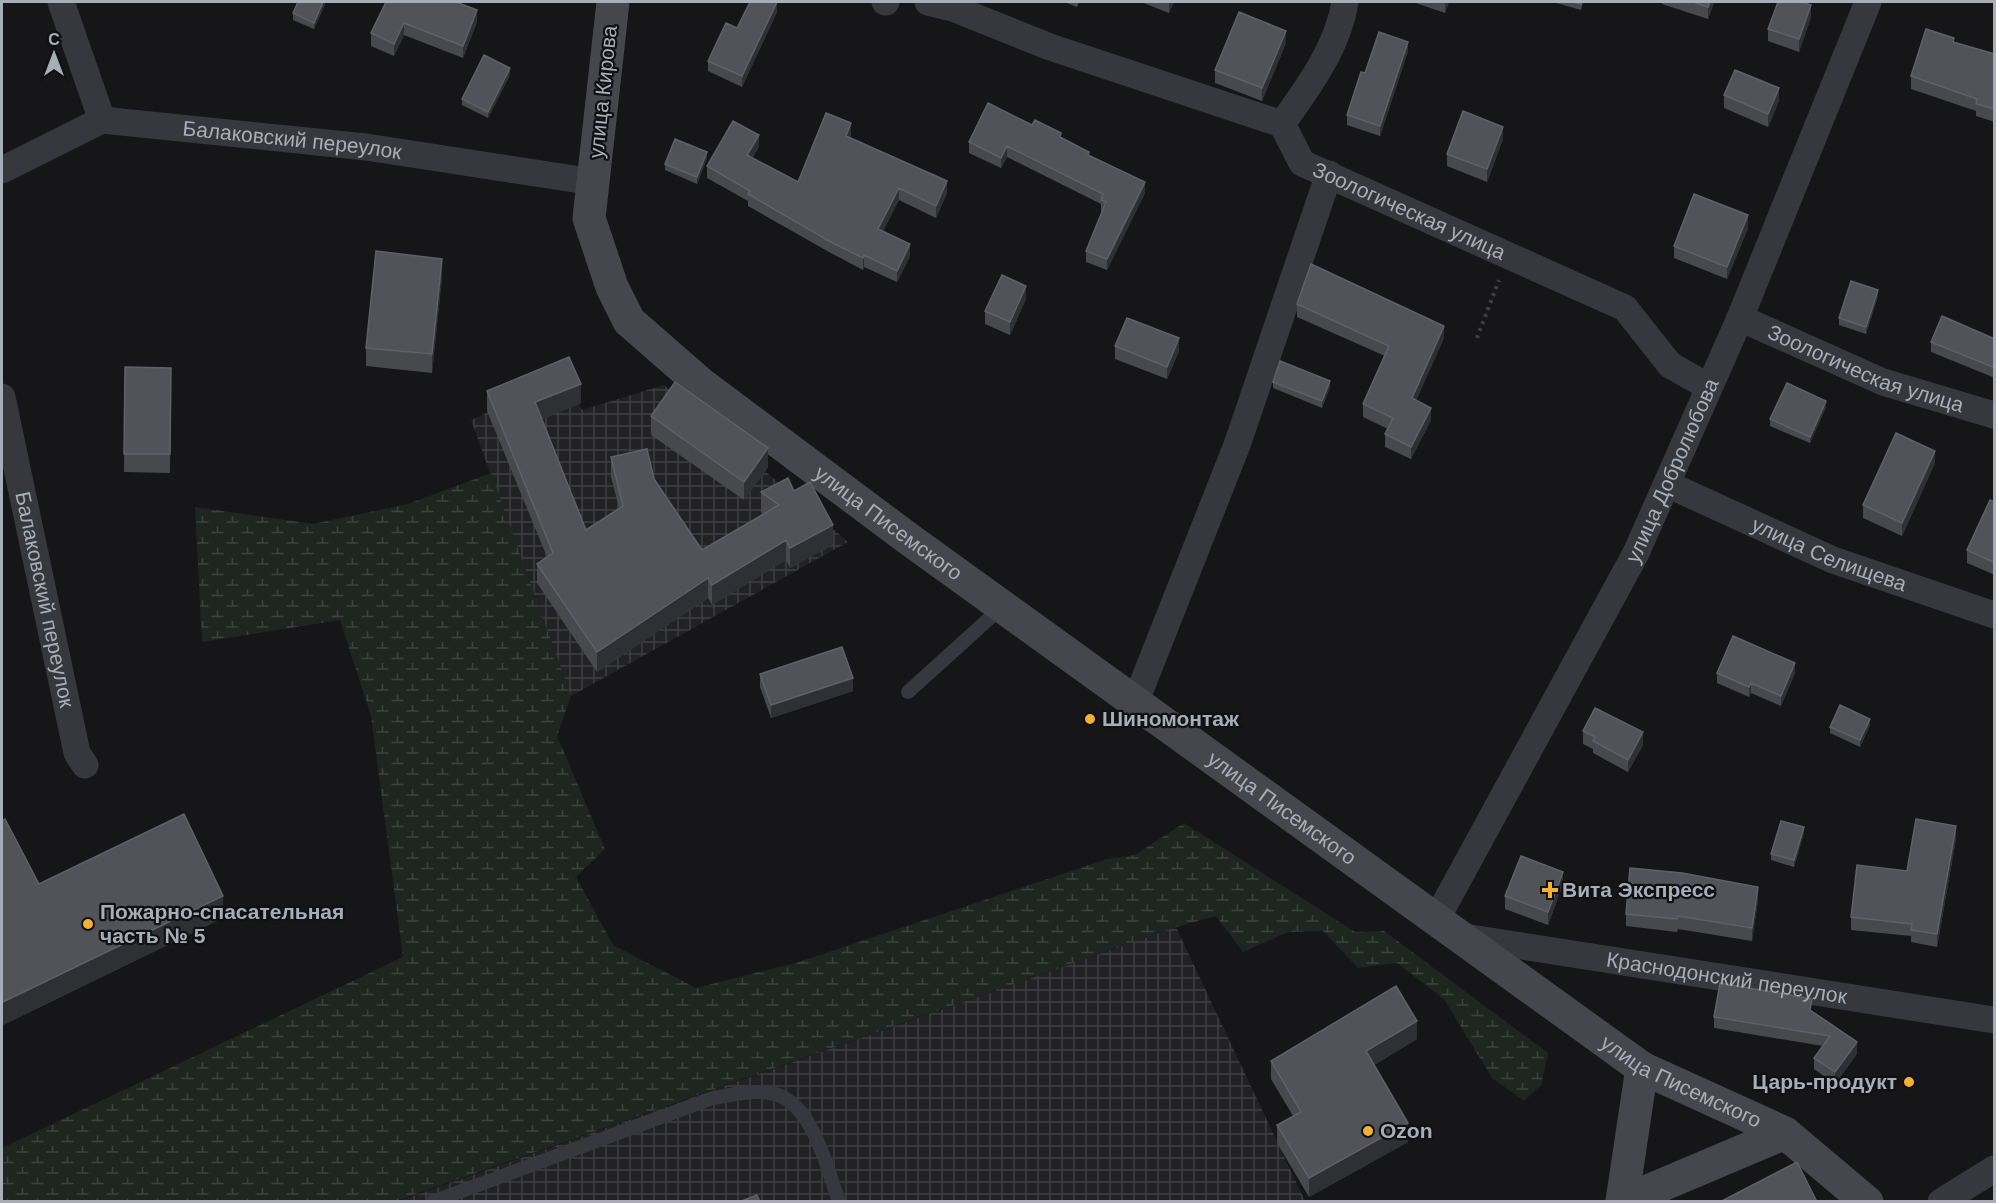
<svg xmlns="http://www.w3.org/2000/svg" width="1996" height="1203" font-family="Arial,sans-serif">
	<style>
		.industrial { fill: url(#industrial-grid) }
		.wetland { fill: url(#wetland-marsh) }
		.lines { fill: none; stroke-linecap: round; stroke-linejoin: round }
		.path { stroke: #3d3f44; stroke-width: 4; stroke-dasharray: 3 4.5; stroke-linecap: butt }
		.lane { stroke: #37383d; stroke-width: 14 }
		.street { stroke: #37383d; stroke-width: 27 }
		.secondary { stroke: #45474d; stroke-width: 33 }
		.wall { fill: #47494d }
		.shaded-wall { fill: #2f3033 }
		.building { fill: #525359; stroke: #5f6168; stroke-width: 1.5 }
		.poi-dot { fill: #f2b134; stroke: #111113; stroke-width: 2 }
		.labels { text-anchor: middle; stroke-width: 4.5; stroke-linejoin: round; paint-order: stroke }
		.street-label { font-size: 21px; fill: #a8adb8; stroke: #111113 }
		.poi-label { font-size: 21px; font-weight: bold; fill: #a8adb8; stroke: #111113; text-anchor: start }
	</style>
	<defs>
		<pattern id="industrial-grid" width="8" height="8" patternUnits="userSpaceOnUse" patternTransform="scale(1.5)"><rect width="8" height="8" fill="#222225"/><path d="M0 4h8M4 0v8" fill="none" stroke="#3f3f43"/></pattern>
		<pattern id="wetland-marsh" width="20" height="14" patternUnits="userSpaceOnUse" patternTransform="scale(1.5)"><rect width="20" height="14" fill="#1e261f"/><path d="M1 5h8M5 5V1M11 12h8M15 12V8" fill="none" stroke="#3c433d"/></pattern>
	</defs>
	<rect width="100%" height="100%" fill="#161618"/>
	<!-- industrial -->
	<path class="industrial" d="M567,375L582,410L664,385L848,542L571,696L471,420Z
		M1176,927L1305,1201L396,1202Z"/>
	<!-- wetland -->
	<path class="wetland" d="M491,473L571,696L557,736L605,849L576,877L613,945L696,988L799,962L1107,859L1135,855L1184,823L1355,932L1384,931L1548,1053L1541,1085L1524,1101L1492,1078L1444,999L1397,963L1358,968L1323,931L1288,932L1243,952L1216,916L1176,927L396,1201H2V1148L403,957L371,716L340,620L202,642L195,507L313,524L408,504Z"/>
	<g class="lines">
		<!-- path -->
		<path class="path" d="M1477,338L1499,280"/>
		<!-- lane -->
		<path class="lane" d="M908,692L1002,607
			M432,1202L710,1099C729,1095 751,1090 770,1093C812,1099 827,1168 839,1202"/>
		<!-- street -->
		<g class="street">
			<path d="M61,2L102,120"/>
			<path d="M885,2H886"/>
			<path id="s1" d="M928,2L953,8L1050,47L1282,124L1302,163L1625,308L1670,365L1709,387"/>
			<path d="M1282,124C1309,86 1338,47 1345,2"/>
			<path id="s2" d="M2,170L102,120L366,147L594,182"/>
			<path id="s3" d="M1740,318L1883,382L1994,415"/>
			<path id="s4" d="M2,397L77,753L85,765"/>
			<path id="s5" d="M1667,484L1833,560L1994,615"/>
			<path d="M1135,703L1237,445L1329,174"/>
			<path id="s6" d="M1436,920L1636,553L1740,318L1868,2"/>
			<path id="s7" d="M1458,936L1994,1020"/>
			<path d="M1941,1202L1994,1169"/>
		</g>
		<!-- secondary -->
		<g class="secondary">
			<path id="s8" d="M613,2L589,218L612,287L629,321L700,383L906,537L1642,1068L1785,1133L1867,1202"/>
			<path d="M1622,1201L1642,1068"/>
			<path d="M1622,1202L1785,1133"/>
		</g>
	</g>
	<!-- wall -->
	<path class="wall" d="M326,2L314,29L293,20V13Z
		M386,2L477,22L463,58L404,35L394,56L371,46V33Z
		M1064,2H1079L1077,7Z
		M1141,2H1174L1169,13Z
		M1413,2H1449L1445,13Z
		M1553,2H1583L1581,10Z
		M1662,2H1714L1708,19L1662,4Z
		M777,12L742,87L708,71V61L737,28Z
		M1811,17L1799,52L1768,41V29Z
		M1954,42L1995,54V122L1976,116V111L1911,89V76Z
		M1286,43L1262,101L1215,83V70Z
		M1408,51L1380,136L1347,125V115L1365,73Z
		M510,75L488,118L462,105V99Z
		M1724,95L1779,101L1768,127L1724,108Z
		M1032,125L1061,138L1145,193L1107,270L1086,262V251L1102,211H1101V204L1007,157L1001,168L969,153V142Z
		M851,135L850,138L947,193L936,218L899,200L883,231L910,256L897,282L864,267L863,270L829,252L748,206V201L707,178V166L759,147L752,158L798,182Z
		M1503,139L1487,182L1447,166V154Z
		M707,158L697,184L665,170V164Z
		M1748,228L1727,279L1674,258V246Z
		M442,277L432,373L366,366V348Z
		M1878,296L1866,334L1839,325V318Z
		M1026,299L1010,335L985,324V311Z
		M1297,304L1444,338L1416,400L1431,420L1411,459L1385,447V434L1388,429L1363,417V404L1385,356L1297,317Z
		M1995,339V378L1931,352V342Z
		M1115,346L1179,351L1167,379L1115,359Z
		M125,367L171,368L170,473L124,472Z
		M1273,382L1330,387L1322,408L1273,388Z
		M487,391L581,403L542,419L586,530L619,508L611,477V457L654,479L702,550L764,514L761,512V492L794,491L833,545L790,568L786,560L712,605L708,598L597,672L537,583V564L547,557L487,411Z
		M1826,407L1810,443L1770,426V419Z
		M651,416L768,467L744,500L651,435Z
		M1935,463L1902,536L1863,518V505Z
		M1995,502V575L1967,563V550Z
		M1717,673H1795L1781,706L1751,693L1749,697L1717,683Z
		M760,674L853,691L771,718L760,687Z
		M1870,725L1860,747L1830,733V727Z
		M1583,731L1643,745L1628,772L1593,753V749L1583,744Z
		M2,821L39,884L223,918L3,1025L2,1021Z
		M1804,833L1794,867L1771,860V854Z
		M1956,839L1937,947L1911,942V936L1851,930V917L1907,871Z
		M1563,884L1548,925L1505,909V896Z
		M1758,900L1752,941L1678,929L1677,932L1626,926V914Z
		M1812,1011L1857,1054L1835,1084L1814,1069V1058L1823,1046L1714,1028V1017Z
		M1417,1039L1374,1065L1408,1142L1309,1197L1277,1143V1125L1293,1116L1271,1079V1061Z"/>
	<!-- shaded-wall -->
	<path class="shaded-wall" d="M323,2H326L314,29V23Z
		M777,2V12L742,87V76Z
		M1169,2H1174L1169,13Z
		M1445,2H1449L1445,13Z
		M1710,2H1714L1708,19V7Z
		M1811,5V17L1799,52V39Z
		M477,10V22L463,58V46Z
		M404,23V35L394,56V44Z
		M1286,31V43L1262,101V88Z
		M1408,42V51L1380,136V126Z
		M510,68V75L488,118V112Z
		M1779,88V101L1768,127V114Z
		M851,123V135L846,148V136Z
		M1503,127V139L1487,182V169Z
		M759,135V147L747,167V155Z
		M1007,146V157L1001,168V158Z
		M707,152V158L697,184V177Z
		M947,181V193L936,218V206Z
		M1145,182V193L1107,270V259Z
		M899,188V200L878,241V229Z
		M1748,215V228L1727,279V267Z
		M910,244V256L897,282V271Z
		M864,255V267L863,270V258Z
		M442,259V277L432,373V354Z
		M1026,286V299L1010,335V322Z
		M1878,290V296L1866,334V327Z
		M1444,326V338L1412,410V398Z
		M1179,338V351L1167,379V367Z
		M1330,381V387L1322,408V401Z
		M581,384V403L535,422V402Z
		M1826,401V407L1810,443V437Z
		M1431,408V420L1411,459V447Z
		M768,448V467L744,500V482Z
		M1935,451V463L1902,536V523Z
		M833,525V545L790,568V548Z
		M786,540V560L712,605V585Z
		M708,578V598L597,672V652Z
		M1795,663V673L1781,706V696Z
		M853,678V691L771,718V705Z
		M1751,683V693L1749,697V687Z
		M1870,719V725L1860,747V740Z
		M1643,732V745L1628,772V760Z
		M1956,826V839L1937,947V934Z
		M1804,827V833L1794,867V860Z
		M1563,872V884L1548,925V912Z
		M1758,887V900L1752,941V928Z
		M223,896V918L3,1025V1002Z
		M1417,1021V1039L1366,1070V1051Z
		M1857,1042V1054L1835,1084V1072Z
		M1408,1123V1142L1309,1197V1178Z"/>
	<!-- building -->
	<path class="building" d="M298,2H323L314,23L293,13Z
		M386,2H456L477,10L463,46L404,23L394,44L371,33Z
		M750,2H777L742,76L708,61L726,23L737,28Z
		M1573,2H1581V4Z
		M1693,2H1710L1708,7Z
		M1778,2H1801L1811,5L1799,39L1768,29Z
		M1239,12L1286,31L1262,88L1215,70Z
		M1926,29L1954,38L1953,42L1995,54V109L1976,104L1977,99L1911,76Z
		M1379,32L1408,42L1380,126L1347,115L1361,72L1365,73Z
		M484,55L510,68L488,112L462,99Z
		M1735,70L1779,88L1768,114L1724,95Z
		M988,103L1032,125L1035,120L1061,133L1060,137L1089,152L1088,155L1145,182L1107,259L1086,251L1106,202L1101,200L1103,194L1007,146L1001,158L969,142Z
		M1463,111L1503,127L1487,169L1447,154Z
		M826,113L851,123L846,136L947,181L936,206L899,188L878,229L910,244L897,271L864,255L863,258L829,241L748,194L750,191L707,166L733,121L759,135L747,155L798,182Z
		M675,139L707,152L697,177L665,164Z
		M1694,194L1748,215L1727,267L1674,246Z
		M376,251L442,259L432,354L366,348Z
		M1311,264L1444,326L1412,398L1431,408L1411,447L1385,434L1393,418L1363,404L1389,346L1297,304Z
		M1002,275L1026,286L1010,322L985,311Z
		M1851,281L1878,290L1866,327L1839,318Z
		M1942,316L1995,339V368L1931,342Z
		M1127,318L1179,338L1167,367L1115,346Z
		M569,357L581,384L535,402L586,530L623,506L611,457L647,449L654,479L702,550L779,505L761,492L788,478L794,491L810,482L833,525L790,548L786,540L712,585L708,578L597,652L537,564L553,553L487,391Z
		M1280,361L1330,381L1322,401L1273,382Z
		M125,367L171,368L170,454H124Z
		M675,382L768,448L744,482L651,416Z
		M1787,383L1826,401L1810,437L1770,419Z
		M1896,433L1935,451L1902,523L1863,505Z
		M1990,500L1995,502V563L1967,550Z
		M1733,636L1795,663L1781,696L1751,683L1749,687L1717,673Z
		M842,647L853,678L771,705L760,674Z
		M1840,705L1870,719L1860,740L1830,727Z
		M1595,708L1643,732L1628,760L1593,741L1595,737L1583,731Z
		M184,814L223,896L3,1002L2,999V821L5,819L39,884Z
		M1916,819L1956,826L1937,934L1911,930L1912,924L1851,917L1857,865L1907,871Z
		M1781,821L1804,827L1794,860L1771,854Z
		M1521,856L1563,872L1548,912L1505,896Z
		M1630,868L1682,873L1758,887L1752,928L1678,916L1677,919L1626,914Z
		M1720,983L1812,999L1810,1010L1857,1042L1835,1072L1814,1058L1830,1036L1714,1017Z
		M1396,986L1417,1021L1366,1051L1408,1123L1309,1178L1277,1125L1301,1112L1271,1061Z
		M1797,1162L1817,1202H1720Z
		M757,1195L760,1202H739Z"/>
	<!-- markers -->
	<g class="poi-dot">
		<circle cx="1090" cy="719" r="6"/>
		<path d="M1547 881h6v6h6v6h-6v6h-6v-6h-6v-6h6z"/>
		<circle cx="88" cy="924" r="6"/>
		<circle cx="1909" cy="1082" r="6"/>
		<circle cx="1368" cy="1131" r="6"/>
	</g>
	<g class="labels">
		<!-- street labels -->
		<g class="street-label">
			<text transform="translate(603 92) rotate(-84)" y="7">улица Кирова</text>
			<text dy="7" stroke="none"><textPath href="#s2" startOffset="303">Балаковский переулок</textPath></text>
			<text dy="7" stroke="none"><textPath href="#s1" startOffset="536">Зоологическая улица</textPath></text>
			<text dy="7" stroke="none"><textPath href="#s3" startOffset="136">Зоологическая улица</textPath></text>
			<text dy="7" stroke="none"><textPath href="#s6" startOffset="508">улица Добролюбова</textPath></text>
			<text dy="7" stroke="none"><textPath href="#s8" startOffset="657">улица Писемского</textPath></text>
			<text dy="7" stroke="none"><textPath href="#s5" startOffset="177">улица Селищева</textPath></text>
			<text dy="7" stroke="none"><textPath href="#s4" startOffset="207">Балаковский переулок</textPath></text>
			<text dy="7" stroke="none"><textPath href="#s8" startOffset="1143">улица Писемского</textPath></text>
			<text dy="7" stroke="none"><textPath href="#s7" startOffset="272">Краснодонский переулок</textPath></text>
			<text dy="7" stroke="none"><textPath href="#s8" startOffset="1628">улица Писемского</textPath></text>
		</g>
		<!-- poi labels -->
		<g class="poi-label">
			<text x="1102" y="726">Шиномонтаж</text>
			<text x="1562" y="897">Вита Экспресс</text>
			<text x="100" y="919">Пожарно-спасательная<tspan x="100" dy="24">часть № 5</tspan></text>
			<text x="1897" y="1089" text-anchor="end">Царь-продукт</text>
			<text x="1380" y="1138">Ozon</text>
		</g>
	</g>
	<!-- border -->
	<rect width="1996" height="1203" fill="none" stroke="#a8adb8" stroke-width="6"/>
	<!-- north arrow -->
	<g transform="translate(54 54)" stroke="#111113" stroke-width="4.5" paint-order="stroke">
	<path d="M0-4.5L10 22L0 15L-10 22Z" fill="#a8adb8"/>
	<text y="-9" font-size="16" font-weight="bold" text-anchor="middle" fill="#a8adb8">С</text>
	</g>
</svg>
